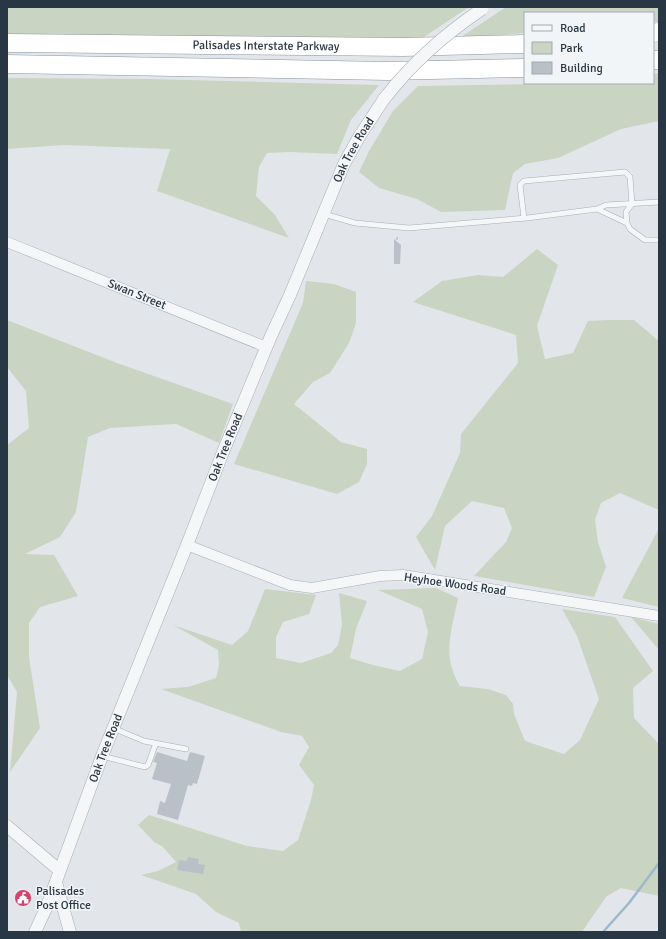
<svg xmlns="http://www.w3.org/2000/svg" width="666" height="939" font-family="Signika,sans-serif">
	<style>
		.green { fill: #cad4c3 }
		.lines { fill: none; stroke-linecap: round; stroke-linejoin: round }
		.stream { stroke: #9cb9cb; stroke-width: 2.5 }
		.building { fill: #b9c0c8 }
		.service-casing { stroke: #a7aeb5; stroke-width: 6 }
		.minor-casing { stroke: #a7aeb5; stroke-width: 11 }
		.tertiary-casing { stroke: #a7aeb5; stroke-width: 13 }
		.motorway-casing { stroke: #8996a1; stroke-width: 19 }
		.path { stroke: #c0c4c9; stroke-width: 1.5; stroke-dasharray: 3 3; stroke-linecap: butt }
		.service { stroke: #f5f6f8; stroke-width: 5 }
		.minor { stroke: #f5f6f8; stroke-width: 10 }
		.tertiary { stroke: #f5f6f8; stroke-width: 12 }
		.motorway { stroke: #fff; stroke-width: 18 }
		.tertiary-bridge-casing { stroke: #a7aeb5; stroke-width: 13; stroke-linecap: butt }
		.tertiary-bridge { stroke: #f5f6f8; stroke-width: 12 }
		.labels { text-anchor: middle; stroke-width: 3; stroke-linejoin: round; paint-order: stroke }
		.street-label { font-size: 12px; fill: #293643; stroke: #f1f5f8 }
		.poi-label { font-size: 12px; fill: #293643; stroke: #f1f5f8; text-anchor: start }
	</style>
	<rect width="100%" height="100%" fill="#e2e6ea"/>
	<!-- green -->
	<path class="green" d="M7,7H469L421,39L7,34Z
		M506,7H659V22H653V13H525V33L458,39Z
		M659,73V121L621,129L558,158L525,164L513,173L505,210L441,212L417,199L379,188L359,172L369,151L393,111L418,86C497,85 575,83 653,83V74Z
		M7,78L150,79L379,85L351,120L337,154L290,152L267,153L259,167L256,196L275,215L289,238L157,191L170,149L64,145L7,149Z
		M537,249L558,265L537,326L545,359L573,353L588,321L607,320H634L659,341V510L620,493L601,503L595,520L598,542L606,567L594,597L474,576L506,542L512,528L504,508L472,501L445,526L435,570L416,537L432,516L460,453L461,434L518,363L516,335L413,302L442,281L478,275L503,277Z
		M306,281L334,284L356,292V323L349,343L330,373L313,382L294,404L341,442L367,449V464L359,482L337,494L234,464L303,303Z
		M7,320L117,363L233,404L219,443L176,424L110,428L88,437L76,512L60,537L25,554L54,555L78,596L40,607L29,623V657L40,728L10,772L17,692L7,675V445L29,428L26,391L7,367Z
		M659,526V607L622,598L657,532Z
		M436,588L458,598C452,631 441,655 460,686L488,689L506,695L513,704L514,714L525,741L564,754L580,740L599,699L577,636L562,609L615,617L653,671L633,688L634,718L659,744V896L621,888L606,897L582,932H241L239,923L216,912L196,894L141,875L158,871L176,862L162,846L154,842L138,825L149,815L247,846L283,851L298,840L311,800L314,785L299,765L309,747L302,736L281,732L161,689L188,687L216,678L219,665L218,650L173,625L232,645L248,631L265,589L316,595L309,614L283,622L276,637V658L301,663L331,653L338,645L342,625L339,593L367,601L356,629L350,658L373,665L400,671L422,659L428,632L422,609L378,590Z
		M631,617L659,624V650Z"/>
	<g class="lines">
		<!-- stream -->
		<path class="stream" d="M603,932L629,903L659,863"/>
	</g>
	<!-- building -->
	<path class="building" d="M394,239L401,245L400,264H394Z
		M157,752L187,761L190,752L205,756L197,784L193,783L192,786L188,785L178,820L157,814L160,801L165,803L171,784L152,779L157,763L153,762Z
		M188,857L199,859L198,864L205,865L203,874L177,870L179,860L187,861Z"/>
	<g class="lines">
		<!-- service casing -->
		<g class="service-casing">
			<path id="service" d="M597,209L627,223L630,229L645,240H659
				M324,214L355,223L409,228L527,218L597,209L606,205L659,202
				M524,218L520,185L524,181L625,172L630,177L632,204L626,212L627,223
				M113,728L144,741L186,749
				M102,756L145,767L148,765L156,743"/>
		</g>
		<!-- minor casing -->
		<g class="minor-casing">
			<path id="minor" d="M7,242L266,347
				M187,545L290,585L312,588L380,576L403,575L659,616"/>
		</g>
		<!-- tertiary casing -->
		<g class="tertiary-casing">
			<g id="tertiary">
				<path d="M7,826L59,870"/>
				<path d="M56,882L70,932"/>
				<path id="s1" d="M35,932L47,906L102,756L187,545L223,452L271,336L290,295L344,164L359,137L384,99"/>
			</g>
		</g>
		<!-- motorway casing -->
		<g class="motorway-casing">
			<g id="motorway">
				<path d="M653,33L659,32"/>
				<path id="s2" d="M7,43L403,47L525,44"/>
				<path d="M653,60H659"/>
				<path d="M7,64L387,71L525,68"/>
			</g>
		</g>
		<!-- path -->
		<path class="path" d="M397,237V242"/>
		<!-- service -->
		<use href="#service" class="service"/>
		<!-- minor -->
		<use href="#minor" class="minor"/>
		<!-- tertiary -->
		<use href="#tertiary" class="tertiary"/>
		<!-- motorway -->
		<use href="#motorway" class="motorway"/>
		<!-- tertiary-bridge casing -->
		<g class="tertiary-bridge-casing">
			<path id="tertiary-bridge" d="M384,99C411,64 445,34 482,9"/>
		</g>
		<!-- tertiary-bridge -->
		<use href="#tertiary-bridge" class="tertiary-bridge"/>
	</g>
	<!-- icons -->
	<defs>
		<g id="civic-disc" transform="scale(0.9)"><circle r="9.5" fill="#d1456d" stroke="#f1f5f8"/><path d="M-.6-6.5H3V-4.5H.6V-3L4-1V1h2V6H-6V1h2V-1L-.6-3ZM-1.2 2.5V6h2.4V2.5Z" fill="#fff"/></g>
	</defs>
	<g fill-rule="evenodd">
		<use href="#civic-disc" x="23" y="898"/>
	</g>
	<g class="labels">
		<!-- street labels -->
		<g class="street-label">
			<text dy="4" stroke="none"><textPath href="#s2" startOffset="259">Palisades Interstate Parkway</textPath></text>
			<text dy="4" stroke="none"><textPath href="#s1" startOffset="845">Oak Tree Road</textPath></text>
			<text transform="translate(137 294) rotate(22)" y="4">Swan Street</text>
			<text dy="4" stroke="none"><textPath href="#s1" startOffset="521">Oak Tree Road</textPath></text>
			<text transform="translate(455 584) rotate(8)" y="4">Heyhoe Woods Road</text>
			<text dy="4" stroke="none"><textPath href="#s1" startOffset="197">Oak Tree Road</textPath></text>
		</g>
		<!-- poi labels -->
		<g class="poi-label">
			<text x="36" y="895">Palisades<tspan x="36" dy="14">Post Office</tspan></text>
		</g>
	</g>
	<!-- border -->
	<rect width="666" height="939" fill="none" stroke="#293643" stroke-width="16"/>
	<!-- legend -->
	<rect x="524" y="12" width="130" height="72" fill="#f1f5f8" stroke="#a1a9b0"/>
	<rect x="532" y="25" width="20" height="6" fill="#f5f6f8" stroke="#a1a9b0"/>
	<text x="560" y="32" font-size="12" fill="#293643">Road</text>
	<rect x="532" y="42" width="20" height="12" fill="#cad4c3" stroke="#a1a9b0"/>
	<text x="560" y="52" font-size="12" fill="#293643">Park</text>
	<rect x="532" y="62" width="20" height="12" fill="#b9c0c8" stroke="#a1a9b0"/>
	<text x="560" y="72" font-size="12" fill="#293643">Building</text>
</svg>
